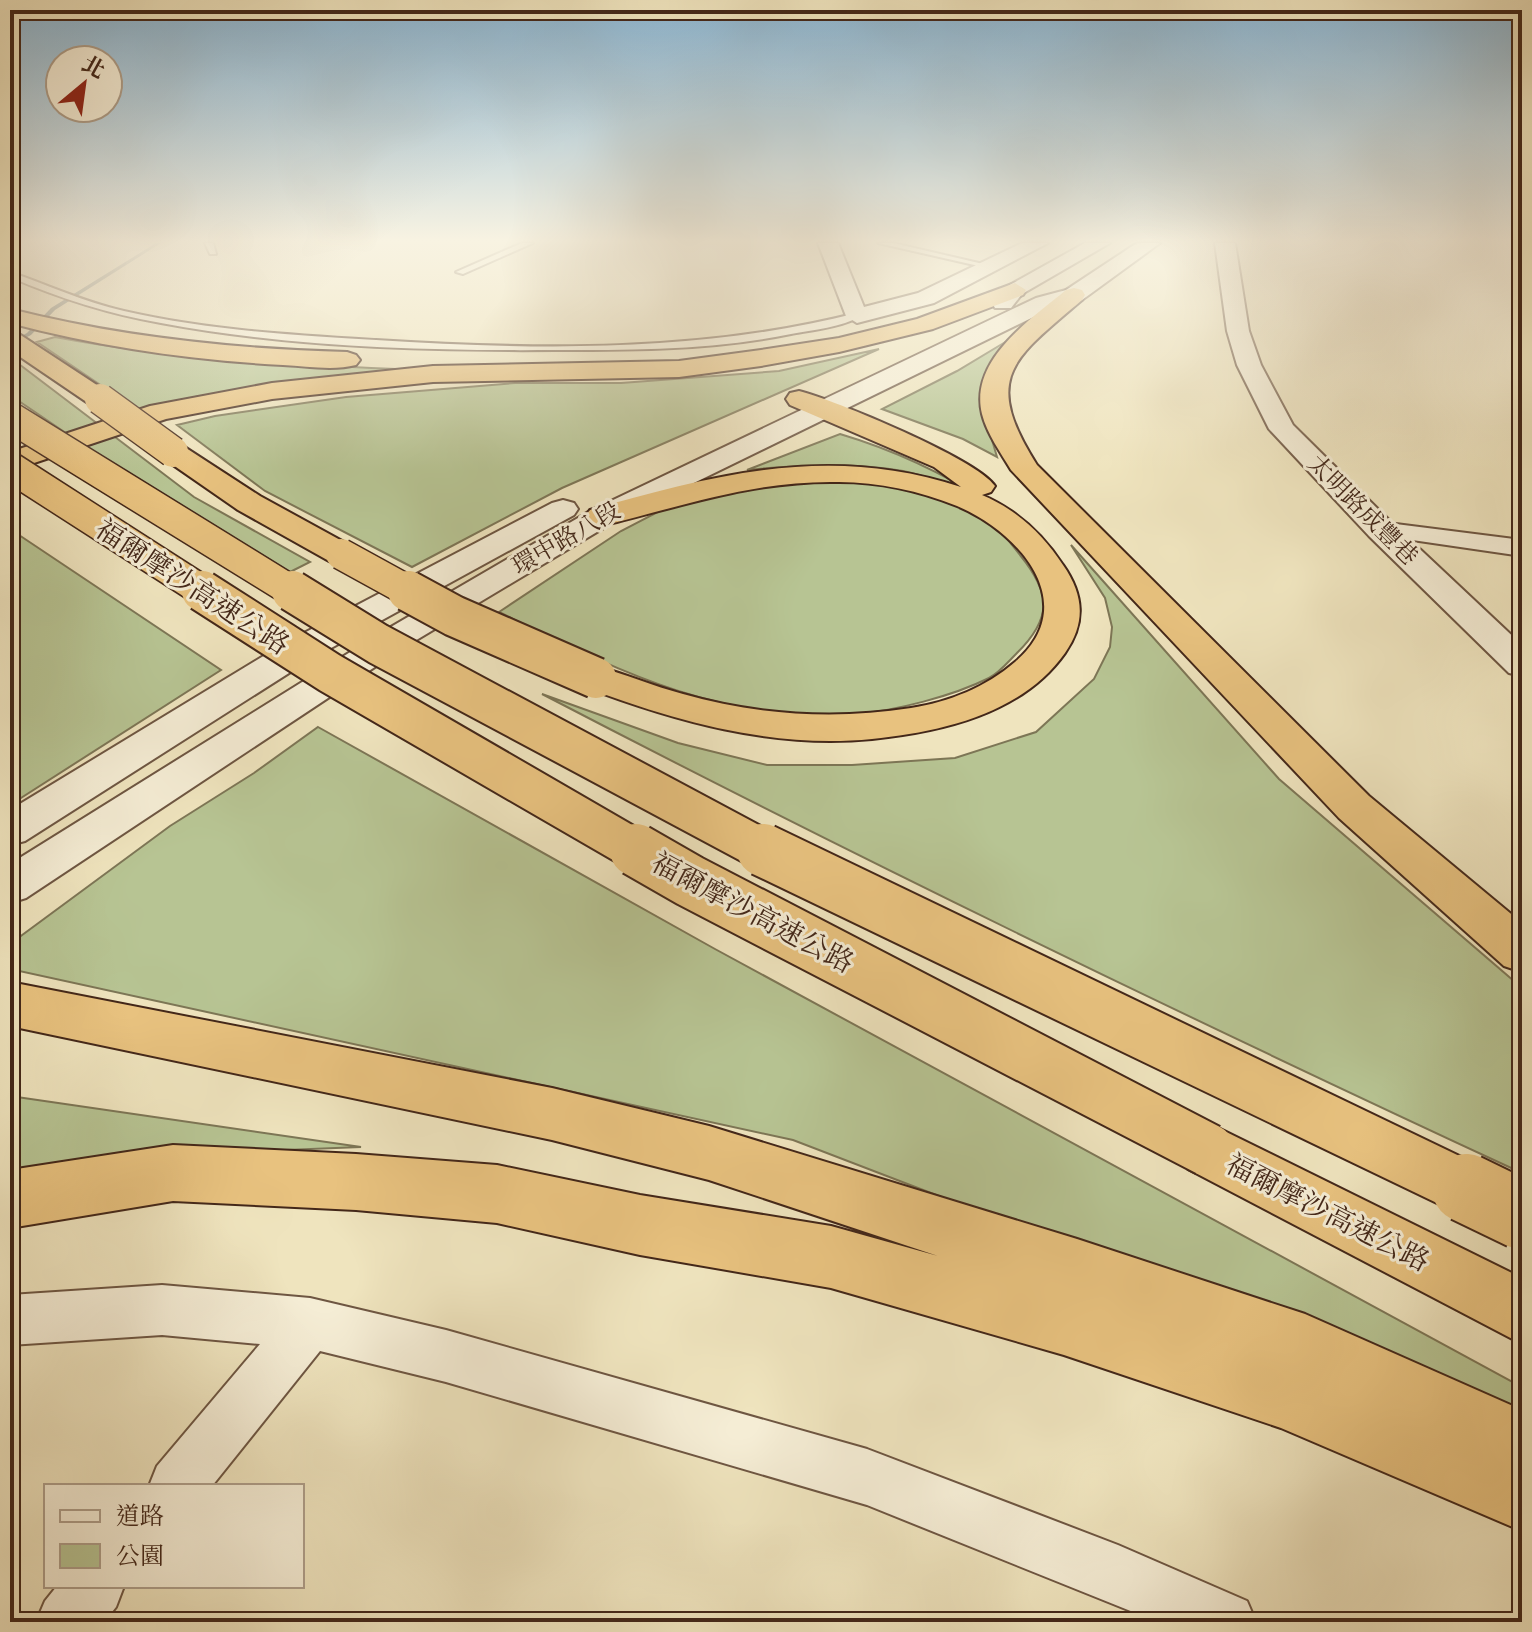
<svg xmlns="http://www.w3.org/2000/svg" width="1532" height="1632" font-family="'Libre Bodoni','Noto Serif TC',serif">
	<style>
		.green { fill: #b7c493; stroke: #7d7656; stroke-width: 2 }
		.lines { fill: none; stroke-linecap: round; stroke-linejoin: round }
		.stream { fill: #79807a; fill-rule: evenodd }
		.service-casing { stroke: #6e5642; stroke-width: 4 }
		.minor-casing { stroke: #6e5642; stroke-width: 4 }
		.tertiary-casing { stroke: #6e5642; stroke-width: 4 }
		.motorway-casing { stroke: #432719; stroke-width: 4 }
		.service { fill: #f5edd5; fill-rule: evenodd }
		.minor { fill: #f5edd5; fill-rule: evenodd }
		.tertiary { fill: #f5edd5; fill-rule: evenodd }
		.motorway { fill: #e8c27f; fill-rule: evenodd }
		.motorway-bridge-far3-casing { stroke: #432719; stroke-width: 33; stroke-linecap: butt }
		.motorway-bridge-far2-casing { stroke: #432719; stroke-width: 44; stroke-linecap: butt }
		.motorway-bridge-far1-casing { stroke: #432719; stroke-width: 56; stroke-linecap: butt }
		.motorway-bridge-casing { stroke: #432719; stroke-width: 72; stroke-linecap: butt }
		.motorway-bridge-far3 { stroke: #e8c27f; stroke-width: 30 }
		.motorway-bridge-far2 { stroke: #e8c27f; stroke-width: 40 }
		.motorway-bridge-far1 { stroke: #e8c27f; stroke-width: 52 }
		.motorway-bridge { stroke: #e8c27f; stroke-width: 68 }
		.labels { text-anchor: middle; stroke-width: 6; stroke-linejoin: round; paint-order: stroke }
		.far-street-label { font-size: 24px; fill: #432719; stroke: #f5edd5 }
		.street-label { font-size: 28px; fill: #432719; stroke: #f5edd5 }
	</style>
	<rect width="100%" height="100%" fill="#efe4be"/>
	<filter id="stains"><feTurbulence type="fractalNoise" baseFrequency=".0025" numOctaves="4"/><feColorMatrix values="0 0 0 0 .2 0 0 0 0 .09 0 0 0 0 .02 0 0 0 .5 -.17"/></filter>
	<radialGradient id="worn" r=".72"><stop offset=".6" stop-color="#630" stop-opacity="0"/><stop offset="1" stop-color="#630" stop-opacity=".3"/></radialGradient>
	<!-- green -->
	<path class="green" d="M55,337C176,360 299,365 422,370L195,397L139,411L37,342Z
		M1007,341C979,376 984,417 997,457L963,439L882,409L957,371Z
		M879,349L562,488L412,567L265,491L177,425L215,416L346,397L515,383H621L779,371Z
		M11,358L194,497L310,562L290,572L85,446L10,395Z
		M840,434C894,450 943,473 990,503C962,491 933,477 903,471C852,462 798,465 747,470Z
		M760,481C826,481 893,479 957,500C985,510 1003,533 1020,555C1051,593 1053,618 1016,654C1008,662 999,673 989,678C953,696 895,711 855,714C718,723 617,670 499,612L621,531L679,501Z
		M10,529L221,670L10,805Z
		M1071,545L1279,779L1522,988V1173C1192,1020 865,862 542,694L678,743L767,765H852L955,758L1036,732L1094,679L1110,647L1112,627L1105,598Z
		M318,727L715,949L1522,1387V1420L793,1140L10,969V944L170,826L254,773Z
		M10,1096L361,1147L133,1156L10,1171Z"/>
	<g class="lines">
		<!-- stream -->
		<path class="stream" d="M156,243H161L55,310L31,335L10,346V342L27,333L51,308Z"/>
		<!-- service casing -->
		<g class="service-casing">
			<path id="service" d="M205,243H213L216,254H210Z
				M522,243H533L463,274L456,272Z
				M878,243H893L996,267L992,269Z
				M10,272C48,285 84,302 124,311C206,330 292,335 376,340C537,350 700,353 857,313L861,316C842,327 813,330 791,334C713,350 634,350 555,350C424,351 289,347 161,323C108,314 59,298 10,277Z"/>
		</g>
		<!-- minor casing -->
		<g class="minor-casing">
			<path id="minor" d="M1380,522L1522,540V556L1371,534L1368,529L1371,524Z
				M162,1285L310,1298L446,1330L867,1449L1118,1545L1247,1601L1256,1622H1158L867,1505L446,1382L320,1351L212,1486H149L157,1466L260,1344L162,1335L10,1345V1295Z
				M57,1586H124L116,1607L104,1622H36L45,1601Z"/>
		</g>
		<!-- tertiary casing -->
		<g class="tertiary-casing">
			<path id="tertiary" d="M818,243H838L864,307L918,293L1022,243H1048L934,303L857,323L846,316Z
				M1085,243H1110L1022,294L1011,308H995L992,303L1008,286Z
				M1137,243H1160L1082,300L1052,308L612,523L408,645L26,898L10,903V864L384,631L590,511L1036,298L1066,290Z
				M1215,243H1235L1249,331L1261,365L1293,425L1391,522L1522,645V676L1509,673L1369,536L1269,429L1237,365L1227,331Z
				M563,500L574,503L578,509L574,515L311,659L25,841L10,845V810L285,643L552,503Z"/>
		</g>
		<!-- motorway casing -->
		<g class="motorway-casing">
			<path id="motorway" d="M1015,283L1026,290L1023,295L933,329L839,352L761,366L679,377L433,382L272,399L166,419L10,471V452L150,406L272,383L433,366L679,361L761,350L839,338L917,319Z
				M1074,288L1082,290L1085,295L1082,300C1013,359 981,377 1037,465L1369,796L1522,923V972L1504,966L1339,818L1011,470C1001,453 987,434 982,414C969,360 1030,320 1066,290Z
				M10,309C121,337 232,349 347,352L356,355L360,360L356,365C333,371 306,366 283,365C190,360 100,347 10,323Z
				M10,332L19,334L109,393L113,399L109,405H91L10,350Z
				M799,391C835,400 977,459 995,486L991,492L982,495C1017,510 1042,533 1063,565C1084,595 1086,623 1065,653C1022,714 941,732 872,739C772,749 674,721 582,686L577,678L582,670L596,666C625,674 653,686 683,694C756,715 835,720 911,708C949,702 986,687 1015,662C1083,604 1019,532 957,506C920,491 878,482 839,482C755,480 680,507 601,526L590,524L585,517L590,510C718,474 830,444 961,487L934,467L790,405L786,399L790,393Z
				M173,443L183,446L260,496L353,547L358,554L353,561L341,564L329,561L238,510L163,458L159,452L163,446Z
				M10,982L552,1088L709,1126L1077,1239L1305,1314L1522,1410V1531L1281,1428L1064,1355L831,1288L640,1255L497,1223L356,1210L173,1201L10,1228V1170L173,1145L356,1154L497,1165L640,1195L831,1226L938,1256L709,1180L552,1140L10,1026Z
				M1208,1123L1522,1278V1344L1188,1169L1179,1150L1188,1131Z"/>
		</g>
		<!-- service -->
		<use href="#service" class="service"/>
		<!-- minor -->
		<use href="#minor" class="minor"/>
		<!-- tertiary -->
		<use href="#tertiary" class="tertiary"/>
		<!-- motorway -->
		<use href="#motorway" class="motorway"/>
		<!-- motorway-bridge-far3 casing -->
		<g class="motorway-bridge-far3-casing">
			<path id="motorway-bridge-far3" d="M100,399L173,452
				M10,417L295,593
				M10,467L206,593
				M341,554L412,593"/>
		</g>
		<!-- motorway-bridge-far2 casing -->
		<g class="motorway-bridge-far2-casing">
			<path id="motorway-bridge-far2" d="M202,591L330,673L639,852
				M292,591L378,644L767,852
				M408,591L454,616L596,678"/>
		</g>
		<!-- motorway-bridge-far1 casing -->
		<g class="motorway-bridge-far1-casing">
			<path id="motorway-bridge-far1" d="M636,850L690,881L1208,1150
				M763,850L1470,1190"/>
		</g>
		<!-- motorway-bridge casing -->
		<g class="motorway-bridge-casing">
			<path id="motorway-bridge" d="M1466,1188L1522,1215"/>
		</g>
		<!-- motorway-bridge-far3 -->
		<use href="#motorway-bridge-far3" class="motorway-bridge-far3"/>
		<!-- motorway-bridge-far2 -->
		<use href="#motorway-bridge-far2" class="motorway-bridge-far2"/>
		<!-- motorway-bridge-far1 -->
		<use href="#motorway-bridge-far1" class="motorway-bridge-far1"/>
		<!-- motorway-bridge -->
		<use href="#motorway-bridge" class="motorway-bridge"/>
	</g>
	<!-- sky -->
	<linearGradient id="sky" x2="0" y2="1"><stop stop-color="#8ab7d6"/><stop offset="0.51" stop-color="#f8f3e2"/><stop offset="1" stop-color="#f8f3e2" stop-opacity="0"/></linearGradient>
	<rect width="1532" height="472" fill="url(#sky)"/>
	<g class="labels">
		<!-- far-street labels -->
		<g class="far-street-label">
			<text transform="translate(1363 510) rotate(45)" y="8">太明路成豐巷</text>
			<text transform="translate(566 538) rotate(-30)" y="8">環中路八段</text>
		</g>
		<!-- street labels -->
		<g class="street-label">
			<text transform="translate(193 586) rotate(33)" y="10">福爾摩沙高速公路</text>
			<text transform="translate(753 912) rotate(28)" y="10">福爾摩沙高速公路</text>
			<text transform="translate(1328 1212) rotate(27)" y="10">福爾摩沙高速公路</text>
		</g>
	</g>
	<!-- margin -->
	<rect width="1532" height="1632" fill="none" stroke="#efe4be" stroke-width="40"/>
	<rect x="12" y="12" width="1508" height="1608" fill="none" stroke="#432719" stroke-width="4"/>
	<rect x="20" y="20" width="1492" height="1592" fill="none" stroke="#432719" stroke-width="2"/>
	<!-- legend -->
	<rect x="44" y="1484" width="260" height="104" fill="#f5edd5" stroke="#ae9e8a" stroke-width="2"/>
	<rect x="60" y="1510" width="40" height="12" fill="#f5edd5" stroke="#ae9e8a" stroke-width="2"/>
	<text x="116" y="1524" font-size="24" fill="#432719">道路</text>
	<rect x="60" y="1544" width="40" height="24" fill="#b7c493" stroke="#ae9e8a" stroke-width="2"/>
	<text x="116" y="1564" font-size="24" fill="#432719">公園</text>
	<!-- north arrow -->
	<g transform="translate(84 84) rotate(29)"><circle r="38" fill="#f5edd5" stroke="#ae9e8a" stroke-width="2"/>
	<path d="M0-6L14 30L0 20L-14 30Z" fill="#8f2418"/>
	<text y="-12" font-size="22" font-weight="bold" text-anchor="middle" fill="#432719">北</text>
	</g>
	<rect width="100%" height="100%" filter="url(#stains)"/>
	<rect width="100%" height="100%" fill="url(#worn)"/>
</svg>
